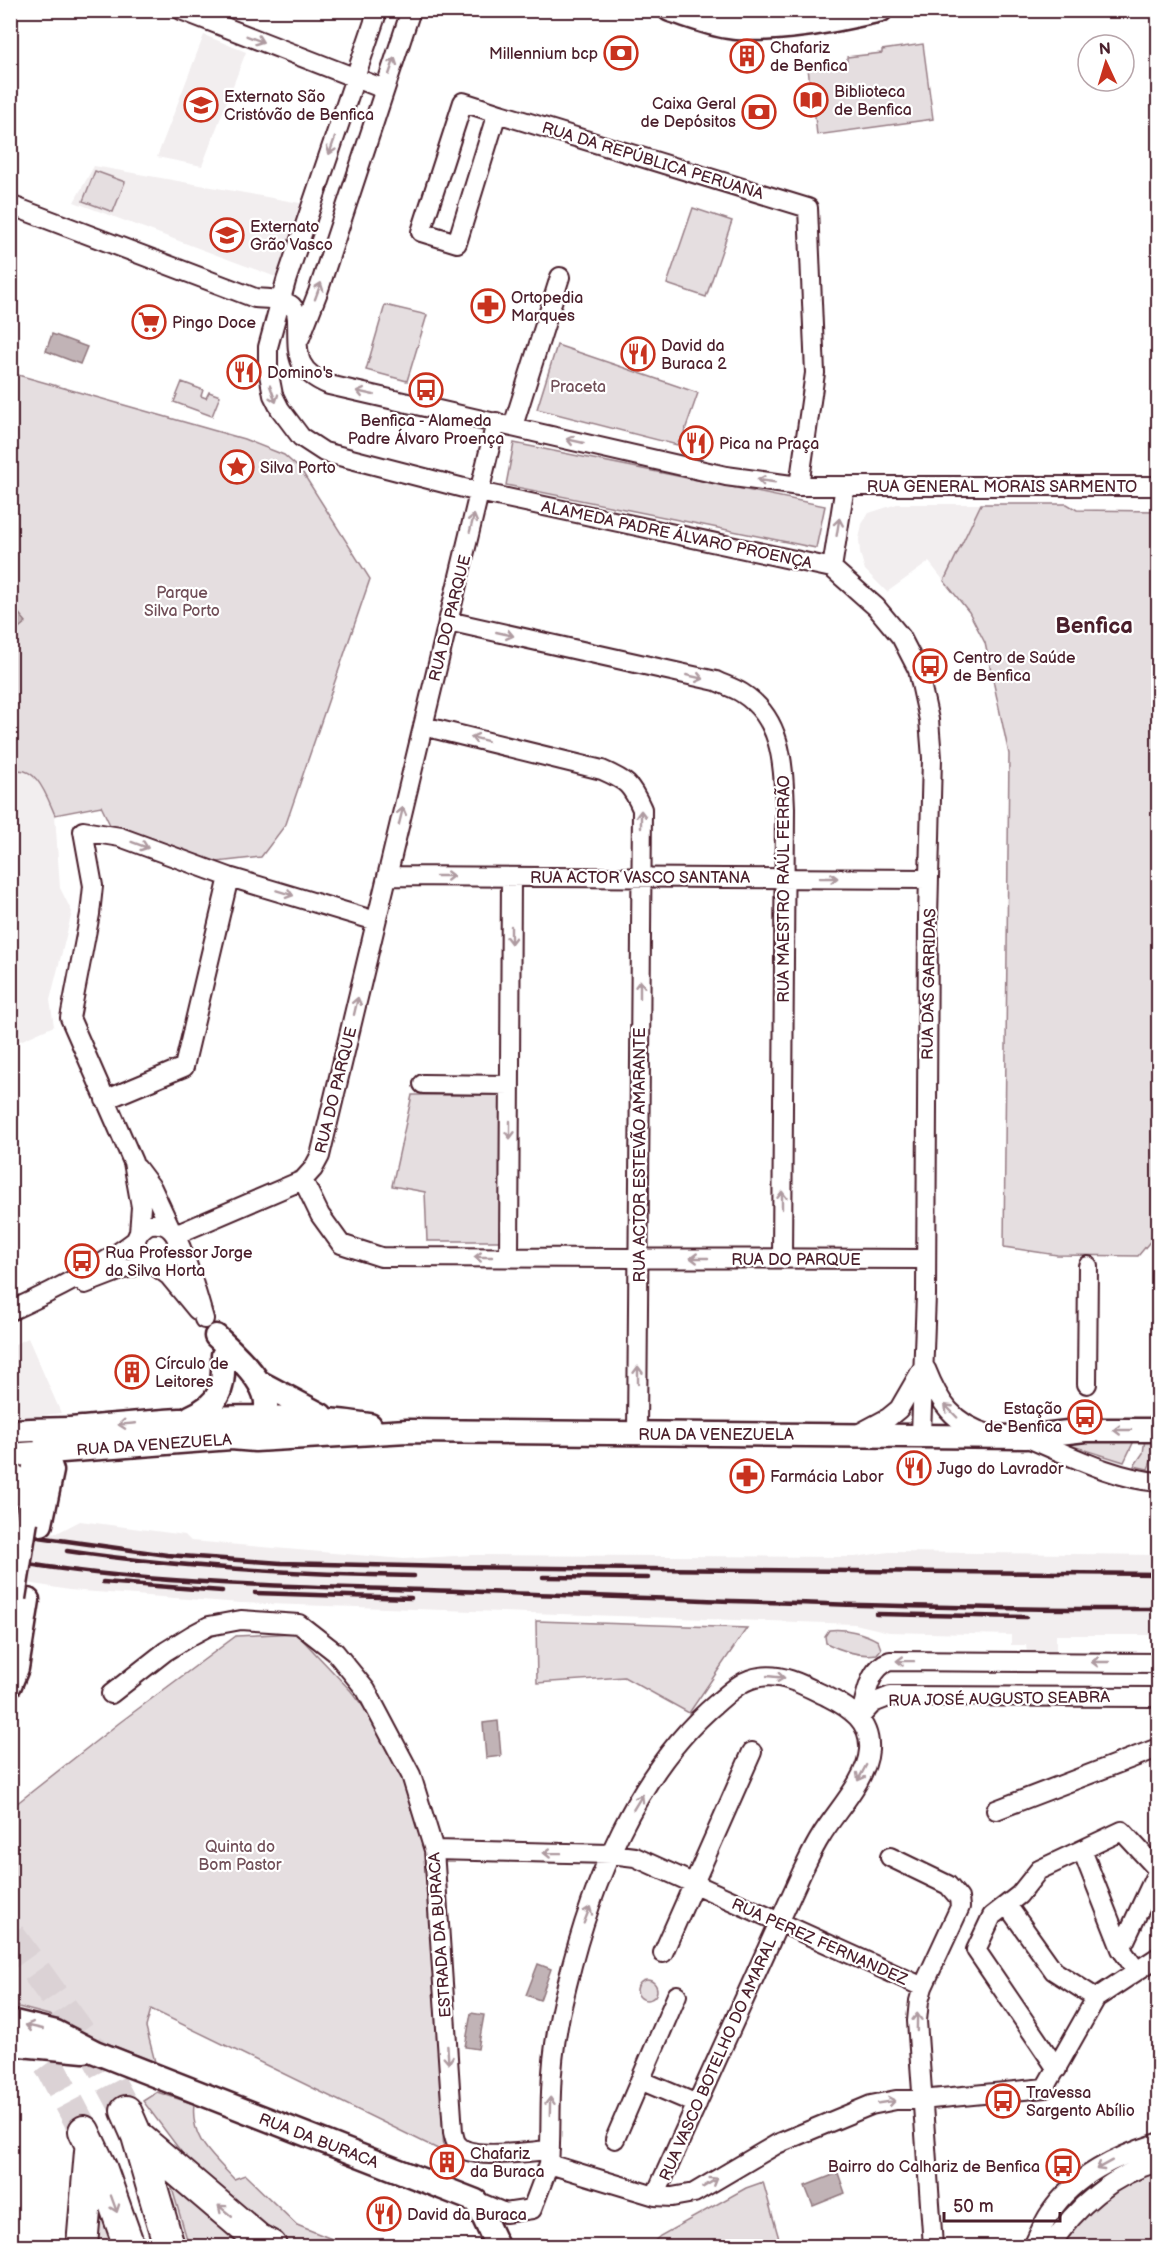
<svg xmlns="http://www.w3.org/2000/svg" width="1169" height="2257" font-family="'Balsamiq Sans',sans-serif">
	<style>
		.built { fill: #f2eeef }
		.green { fill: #e5dee0; stroke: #987e86; stroke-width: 1.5 }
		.water { fill: #c1b3b6; stroke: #91787e; stroke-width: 1.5 }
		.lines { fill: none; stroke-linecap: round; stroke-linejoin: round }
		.trunk-tunnel { stroke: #dbd2d5; stroke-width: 30; stroke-dasharray: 30 15; stroke-linecap: butt }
		.minor-casing { stroke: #4a1f2b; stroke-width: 22 }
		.tertiary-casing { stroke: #4a1f2b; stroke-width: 27 }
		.trunk-casing { stroke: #4a1f2b; stroke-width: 34 }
		.minor { stroke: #fff; stroke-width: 18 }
		.tertiary { stroke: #fff; stroke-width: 22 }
		.trunk { stroke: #fff; stroke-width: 30 }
		.rail { stroke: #4a1f2b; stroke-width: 4.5 }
		.tertiary-bridge-casing { stroke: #4a1f2b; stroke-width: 27; stroke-linecap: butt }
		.tertiary-bridge { stroke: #fff; stroke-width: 22 }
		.oneway { stroke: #ae9aa0 }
		.labels { text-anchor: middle; stroke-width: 4.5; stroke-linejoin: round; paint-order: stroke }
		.poi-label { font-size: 16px; fill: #4a1f2b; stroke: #fff; text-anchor: start }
		.street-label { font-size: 16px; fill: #4a1f2b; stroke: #fff }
		.park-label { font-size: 16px; fill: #714f58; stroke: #fff }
		.district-label { font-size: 22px; font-weight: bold; fill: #4a1f2b; stroke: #fff }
	</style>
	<rect width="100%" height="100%" fill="#fff"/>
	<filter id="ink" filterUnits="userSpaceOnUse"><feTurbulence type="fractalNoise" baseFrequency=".0167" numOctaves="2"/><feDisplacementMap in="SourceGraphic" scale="12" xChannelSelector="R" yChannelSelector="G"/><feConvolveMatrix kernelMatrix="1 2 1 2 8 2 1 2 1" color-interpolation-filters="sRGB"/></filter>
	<g filter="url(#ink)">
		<!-- built -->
		<path class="built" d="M204,35L246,52L202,166L157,157Z
			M94,166L300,203L276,277L74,202Z
			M897,504H981L944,581L929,562L887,592L865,570L860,553L859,539L862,524L869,513Z
			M16,769L31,773L42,785L55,815L60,888L72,912L50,1000L54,1026L11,1045L10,772Z
			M28,1338L61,1413L11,1420V1346Z
			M10,1498L17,1507L14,1526L57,1533L80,1521L185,1535L191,1541L404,1559L472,1555L855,1557L889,1552L1158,1555V1635H1056V1653H1027L1026,1645H1011V1635L889,1632L855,1624L241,1603L69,1590L11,1580Z"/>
		<!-- green -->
		<path class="green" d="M923,44L933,119L817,135L814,107L819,106L817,93L811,94L808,68L847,62V57L882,53V50Z
			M95,171L125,182L113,212L83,201Z
			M693,208L732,221L706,297L667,284Z
			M385,305L427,315L407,381L366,370Z
			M557,345L698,393L684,433L677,445L537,409Z
			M11,373L244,439L284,455L301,470L370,579L286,824L261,857L217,862L111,827L101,806L55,815C47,797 36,762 11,772Z
			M182,382L203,390L201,396L206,398L209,392L220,396L212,416L174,402Z
			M514,443L825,506L816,548L506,485Z
			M981,504H1067L1077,510L1158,511V1232L1138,1256L1057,1255L1004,1247L1009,754L985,643L969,612L944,581Z
			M412,1095H504L503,1241H427L425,1192L392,1186Z
			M1059,1439L1134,1441L1124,1462L1060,1442Z
			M1145,1439H1157L1154,1454L1148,1469L1134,1466L1143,1453Z
			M536,1621H537L747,1628L689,1713L624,1677L537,1683Z
			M829,1630C845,1628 865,1633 878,1641L881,1649L877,1654C859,1657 842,1651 826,1643L825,1636Z
			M296,1633L351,1691L380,1728L397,1760L427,1853L444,2152L151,2009L146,2027L155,2062L89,2036L60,2018L11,2005V1808L119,1723L236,1636Z
			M637 1990a10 10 0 1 1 20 0a10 10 0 1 1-20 0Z
			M157,2092L194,2104C190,2139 212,2155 234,2179L245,2175L297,2225L349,2246H291L286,2243L252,2219L188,2161L143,2101Z
			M1158,2152V2246H1039C1071,2192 1099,2173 1158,2152Z
			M763,2182L781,2246H649L660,2236L746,2188Z
			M171,2185L251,2246H189Z
			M108,2213L117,2246H93L100,2215Z"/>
		<!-- water -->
		<path class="water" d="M52,334L87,347L80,364L46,351Z
			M10,603L26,622L14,632L11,628Z
			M498,1721L501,1756L486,1758L483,1723Z
			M538,1964L551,1969L540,2000L526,1995Z
			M471,2013L484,2015L478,2049L465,2047Z
			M838,2173L845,2193L813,2206L805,2186Z"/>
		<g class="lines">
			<!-- trunk-tunnel -->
			<path class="trunk-tunnel" d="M10,1935L95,2053L126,2111
				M21,2027L52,2070L84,2131"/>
			<!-- minor casing -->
			<g class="minor-casing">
				<path id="minor" d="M181,10L384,89
					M378,10L286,281L268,347V369L273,395L280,409L301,437L324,452L479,492L832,568L876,607L901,637L918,670L929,720L932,758L928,917L926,1295L921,1434
					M463,102L497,113L457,243L421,232Z
					M497,113L808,208L815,373L799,486
					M10,205L255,298C266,299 283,298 292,306C296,310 297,314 297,319C298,353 293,370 329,385L726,476L799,486H1158
					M300,338L318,292L411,10
					M513,426L560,277
					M832,568L845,486
					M448,621L716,681C724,685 734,688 742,693C783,719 783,765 785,808L782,1258
					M423,726L602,770C627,781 631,784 642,809L637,1433
					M387,876L929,879
					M423,1084L510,1085
					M105,1100L184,1067L229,877
					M137,1168L152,1188L171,1229
					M303,1180L320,1215L341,1244L381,1257L925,1259
					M139,1233L141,1207L133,1162L70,1018L90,914L93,886L83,831L120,837L229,877L376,921
					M175,1235L303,1180L313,1169L320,1156L496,422
					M177,1242L174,1256L162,1265L147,1263C131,1252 132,1233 150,1224C159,1223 166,1224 172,1231C182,1242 199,1301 204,1319
					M509,1257L511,877
					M154,1265L169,1276L197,1310
					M85,1284L124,1269L147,1263
					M10,1311C54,1291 98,1269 136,1240
					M926,1369C939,1402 953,1424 989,1434
					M1087,1384L1088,1266
					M858,1434L888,1418L899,1409L921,1371
					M1025,1437C1067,1454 1112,1478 1158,1482
					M111,1694L166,1651L192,1635L209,1626L241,1620L299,1624L335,1652L366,1690L411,1775L434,1850L453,2132C454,2136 455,2143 458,2145C471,2161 530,2151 550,2150
					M861,1716L873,1703L891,1696L1158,1697
					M860,1718C866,1698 868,1668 890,1661L1158,1663
					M996,1810L1158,1748
					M434,1850L611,1854L635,1857L923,1987
					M1082,1850L1121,1949L1137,1971
					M890,1857L948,1885L959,1898L960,1907L923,1987L919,2001L917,2021L933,2246
					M1007,1905L1054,1971L1096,1998
					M663,1953L752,1752
					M1057,2069L976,1950L992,1916L1019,1895L1039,1870L1122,1831L1158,1870L1121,1949
					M640,2080L697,2104
					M615,2139L677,1995
					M549,2164C551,2140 550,2116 551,2092C552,2056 558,2019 567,1985C591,1884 637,1770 718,1702C731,1691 743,1679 760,1677C784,1673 807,1687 828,1697C850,1708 871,1722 869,1750C867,1780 836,1811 821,1836C814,1847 808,1860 802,1872L655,2196
					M476,2201L505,2213L532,2209L549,2164L655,2196L672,2197L694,2193L777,2144L871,2105L896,2100H921L1045,2088L1096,1998L1158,1957
					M1033,2246C1039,2235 1043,2223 1050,2213C1075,2175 1117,2156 1158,2143
					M1051,2246C1074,2207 1114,2174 1158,2162"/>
			</g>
			<!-- tertiary casing -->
			<g class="tertiary-casing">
				<path id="tertiary" d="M670,10C689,16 709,24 728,27C773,34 837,20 881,10
					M216,1336C236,1355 293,1402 251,1427
					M259,1382L321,1415
					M190,1417C222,1403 224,1387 223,1355
					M10,1432C35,1428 59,1431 83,1428C179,1419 274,1410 370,1425
					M10,1455L231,1438L255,1440L407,1431L1025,1437L1085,1430H1158
					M10,1472L18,1479L29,1504
					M26,1521L34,1467L45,1451
					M41,1524L52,1471L45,1451L46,1437
					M10,1685L17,1668L28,1600
					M10,2021L56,2032L95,2052L476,2201L497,2246
					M10,2044L84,2051"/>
			</g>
			<!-- trunk casing -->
			<g class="trunk-casing">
				<path id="trunk" d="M126,2111L137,2136L169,2246
					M84,2131L101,2167L129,2246
					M137,2136L258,2239L271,2246
					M82,2246L90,2151"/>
			</g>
			<!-- minor -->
			<use href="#minor" class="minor"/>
			<!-- tertiary -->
			<use href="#tertiary" class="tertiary"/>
			<!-- trunk -->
			<use href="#trunk" class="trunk"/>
			<!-- rail -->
			<path class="rail" d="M10,1533L167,1555L281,1563L451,1567L1158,1574
				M67,1551C182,1568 297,1574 414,1576
				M10,1561C166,1588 325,1586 483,1592C708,1600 933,1610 1158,1609
				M543,1577L648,1578
				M103,1582L222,1591
				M255,1593L411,1598
				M876,1614L1026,1617"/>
			<!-- tertiary-bridge casing -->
			<g class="tertiary-bridge-casing">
				<path id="tertiary-bridge" d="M14,1598L26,1521"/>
			</g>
			<!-- tertiary-bridge -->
			<use href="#tertiary-bridge" class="tertiary-bridge"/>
		</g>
		<!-- one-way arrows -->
		<defs><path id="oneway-shaft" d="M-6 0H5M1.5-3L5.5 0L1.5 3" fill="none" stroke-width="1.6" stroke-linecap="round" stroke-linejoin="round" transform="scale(1.5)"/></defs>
		<g class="oneway">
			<use href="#oneway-shaft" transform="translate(255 39) rotate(21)"/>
			<use href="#oneway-shaft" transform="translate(392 66) rotate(-71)"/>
			<use href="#oneway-shaft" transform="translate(332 146) rotate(109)"/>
			<use href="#oneway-shaft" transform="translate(318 291) rotate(-70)"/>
			<use href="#oneway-shaft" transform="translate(365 393) rotate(-167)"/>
			<use href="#oneway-shaft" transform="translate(273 394) rotate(70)"/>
			<use href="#oneway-shaft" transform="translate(575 441) rotate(-167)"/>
			<use href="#oneway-shaft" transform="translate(766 481) rotate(-172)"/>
			<use href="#oneway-shaft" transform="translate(472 523) rotate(-76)"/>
			<use href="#oneway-shaft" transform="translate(838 527) rotate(-81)"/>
			<use href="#oneway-shaft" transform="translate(505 634) rotate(13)"/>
			<use href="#oneway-shaft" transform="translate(695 677) rotate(13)"/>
			<use href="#oneway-shaft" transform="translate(479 739) rotate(-166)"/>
			<use href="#oneway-shaft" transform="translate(401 816) rotate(-76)"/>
			<use href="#oneway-shaft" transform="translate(641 819) rotate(-90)"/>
			<use href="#oneway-shaft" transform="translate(140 845) rotate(20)"/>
			<use href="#oneway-shaft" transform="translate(445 876)"/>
			<use href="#oneway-shaft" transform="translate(829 878)"/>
			<use href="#oneway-shaft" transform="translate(285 893) rotate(17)"/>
			<use href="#oneway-shaft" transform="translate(511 935) rotate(90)"/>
			<use href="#oneway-shaft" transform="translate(640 989) rotate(-90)"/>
			<use href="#oneway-shaft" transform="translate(356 1006) rotate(-77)"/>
			<use href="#oneway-shaft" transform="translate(510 1130) rotate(90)"/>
			<use href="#oneway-shaft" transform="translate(782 1200) rotate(-90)"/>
			<use href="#oneway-shaft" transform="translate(483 1257) rotate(-180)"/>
			<use href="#oneway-shaft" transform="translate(699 1258) rotate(-180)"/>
			<use href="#oneway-shaft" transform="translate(638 1375) rotate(-90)"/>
			<use href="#oneway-shaft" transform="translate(951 1411) rotate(-134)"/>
			<use href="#oneway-shaft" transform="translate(127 1424) rotate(175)"/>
			<use href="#oneway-shaft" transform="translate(1122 1430) rotate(180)"/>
			<use href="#oneway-shaft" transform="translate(905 1661) rotate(-179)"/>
			<use href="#oneway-shaft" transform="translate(1100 1662) rotate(-180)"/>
			<use href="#oneway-shaft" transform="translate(776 1677) rotate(6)"/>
			<use href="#oneway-shaft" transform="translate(862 1773) rotate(118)"/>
			<use href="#oneway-shaft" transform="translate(638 1802) rotate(-59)"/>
			<use href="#oneway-shaft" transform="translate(552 1853) rotate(-179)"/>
			<use href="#oneway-shaft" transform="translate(587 1915) rotate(-69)"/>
			<use href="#oneway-shaft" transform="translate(917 2022) rotate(-89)"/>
			<use href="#oneway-shaft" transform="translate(34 2027) rotate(-167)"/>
			<use href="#oneway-shaft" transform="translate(448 2055) rotate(86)"/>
			<use href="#oneway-shaft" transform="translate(887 2102) rotate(-9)"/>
			<use href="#oneway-shaft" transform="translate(550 2106) rotate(-89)"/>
			<use href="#oneway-shaft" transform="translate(1104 2165) rotate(151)"/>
			<use href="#oneway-shaft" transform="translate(710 2183) rotate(-31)"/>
			<use href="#oneway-shaft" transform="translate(114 2204) rotate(70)"/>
			<use href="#oneway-shaft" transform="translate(225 2211) rotate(-140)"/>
		</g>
	</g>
	<!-- icons -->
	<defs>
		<g id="bank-ring" transform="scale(1.725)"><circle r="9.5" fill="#fff" stroke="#c8321e" stroke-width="1.5"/><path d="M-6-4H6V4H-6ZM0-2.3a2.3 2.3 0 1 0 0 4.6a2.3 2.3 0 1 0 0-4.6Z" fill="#c8321e"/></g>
		<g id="building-ring" transform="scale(1.725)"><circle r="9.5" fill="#fff" stroke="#c8321e" stroke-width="1.5"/><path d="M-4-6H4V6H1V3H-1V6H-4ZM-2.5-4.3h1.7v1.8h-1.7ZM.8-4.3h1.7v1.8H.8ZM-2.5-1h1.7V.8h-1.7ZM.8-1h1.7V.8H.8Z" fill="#c8321e"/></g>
		<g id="library-ring" transform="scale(1.725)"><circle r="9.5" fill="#fff" stroke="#c8321e" stroke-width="1.5"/><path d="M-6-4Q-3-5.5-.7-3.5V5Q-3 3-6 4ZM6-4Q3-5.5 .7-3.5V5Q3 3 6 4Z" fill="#c8321e"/></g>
		<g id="school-ring" transform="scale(1.725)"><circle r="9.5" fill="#fff" stroke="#c8321e" stroke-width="1.5"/><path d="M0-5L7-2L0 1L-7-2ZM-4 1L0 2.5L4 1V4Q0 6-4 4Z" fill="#c8321e"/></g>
		<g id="pharmacy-ring" transform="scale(1.725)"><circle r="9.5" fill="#fff" stroke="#c8321e" stroke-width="1.5"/><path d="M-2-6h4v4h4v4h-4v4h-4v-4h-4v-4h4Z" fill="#c8321e"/></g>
		<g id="supermarket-ring" transform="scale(1.725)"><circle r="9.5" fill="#fff" stroke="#c8321e" stroke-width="1.5"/><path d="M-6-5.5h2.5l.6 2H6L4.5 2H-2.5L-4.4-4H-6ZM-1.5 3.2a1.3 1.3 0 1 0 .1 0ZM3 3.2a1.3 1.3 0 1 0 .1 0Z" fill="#c8321e"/></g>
		<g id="restaurant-ring" transform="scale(1.725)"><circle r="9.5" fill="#fff" stroke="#c8321e" stroke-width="1.5"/><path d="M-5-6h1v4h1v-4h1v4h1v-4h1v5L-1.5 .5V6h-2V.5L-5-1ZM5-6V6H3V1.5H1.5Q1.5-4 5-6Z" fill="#c8321e"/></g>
		<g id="bus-ring" transform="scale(1.725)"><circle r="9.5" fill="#fff" stroke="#c8321e" stroke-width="1.5"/><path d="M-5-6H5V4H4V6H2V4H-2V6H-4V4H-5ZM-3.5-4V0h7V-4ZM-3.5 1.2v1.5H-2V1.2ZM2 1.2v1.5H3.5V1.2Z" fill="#c8321e"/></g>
		<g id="sight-ring" transform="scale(1.725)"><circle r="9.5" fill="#fff" stroke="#c8321e" stroke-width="1.5"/><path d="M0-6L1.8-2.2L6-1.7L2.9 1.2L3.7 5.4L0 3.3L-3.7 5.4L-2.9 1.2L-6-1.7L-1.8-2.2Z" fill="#c8321e"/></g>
	</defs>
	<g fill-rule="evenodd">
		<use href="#bank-ring" x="621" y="53"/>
		<use href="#building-ring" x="747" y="56"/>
		<use href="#library-ring" x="811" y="100"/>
		<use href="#school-ring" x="201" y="105"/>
		<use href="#bank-ring" x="759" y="112"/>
		<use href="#school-ring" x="227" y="235"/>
		<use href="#pharmacy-ring" x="488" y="306"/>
		<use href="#supermarket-ring" x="149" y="322"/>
		<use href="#restaurant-ring" x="638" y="354"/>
		<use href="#restaurant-ring" x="244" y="372"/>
		<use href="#bus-ring" x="426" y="390"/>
		<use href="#restaurant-ring" x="696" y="443"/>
		<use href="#sight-ring" x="237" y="467"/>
		<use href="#bus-ring" x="930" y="666"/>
		<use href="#bus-ring" x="82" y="1261"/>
		<use href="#building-ring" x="132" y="1372"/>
		<use href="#bus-ring" x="1085" y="1417"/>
		<use href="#restaurant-ring" x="914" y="1468"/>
		<use href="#pharmacy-ring" x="747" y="1476"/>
		<use href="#bus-ring" x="1003" y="2101"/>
		<use href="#building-ring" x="447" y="2162"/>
		<use href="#bus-ring" x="1063" y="2166"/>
		<use href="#restaurant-ring" x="384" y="2214"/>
	</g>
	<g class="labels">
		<!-- poi labels -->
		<g class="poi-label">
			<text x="770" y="53">Chafariz<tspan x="770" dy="18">de Benfica</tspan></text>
			<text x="598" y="59" text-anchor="end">Millennium bcp</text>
			<text x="834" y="97">Biblioteca<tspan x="834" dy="18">de Benfica</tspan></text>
			<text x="224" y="102">Externato São<tspan x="224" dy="18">Cristóvão de Benfica</tspan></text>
			<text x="736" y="109" text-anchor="end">Caixa Geral<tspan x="736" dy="18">de Depósitos</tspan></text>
			<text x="250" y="232">Externato<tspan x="250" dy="18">Grão Vasco</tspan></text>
			<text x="511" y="303">Ortopedia<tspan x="511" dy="18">Marques</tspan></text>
			<text x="172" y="328">Pingo Doce</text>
			<text x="661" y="351">David da<tspan x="661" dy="18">Buraca 2</tspan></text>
			<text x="267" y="378">Domino's</text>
			<text x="426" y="426" text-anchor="middle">Benfica - Alameda<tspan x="426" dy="18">Padre Álvaro Proença</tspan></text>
			<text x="719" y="449">Pica na Praça</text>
			<text x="260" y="473">Silva Porto</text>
			<text x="953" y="663">Centro de Saúde<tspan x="953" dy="18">de Benfica</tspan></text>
			<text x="105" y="1258">Rua Professor Jorge<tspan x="105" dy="18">da Silva Horta</tspan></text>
			<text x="155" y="1369">Círculo de<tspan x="155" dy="18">Leitores</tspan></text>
			<text x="1062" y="1414" text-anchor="end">Estação<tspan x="1062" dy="18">de Benfica</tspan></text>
			<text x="937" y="1474">Jugo do Lavrador</text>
			<text x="770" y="1482">Farmácia Labor</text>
			<text x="1026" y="2098">Travessa<tspan x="1026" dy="18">Sargento Abílio</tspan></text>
			<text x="470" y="2159">Chafariz<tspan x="470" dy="18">da Buraca</tspan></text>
			<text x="1040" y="2172" text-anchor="end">Bairro do Calhariz de Benfica</text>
			<text x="407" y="2220">David da Buraca</text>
		</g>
		<!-- street labels -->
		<g class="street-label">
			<text transform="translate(653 160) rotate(17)" y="6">RUA DA REPÚBLICA PERUANA</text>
			<text x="1002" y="492">RUA GENERAL MORAIS SARMENTO</text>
			<text transform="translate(677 534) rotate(12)" y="6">ALAMEDA PADRE ÁLVARO PROENÇA</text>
			<text transform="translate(449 618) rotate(-76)" y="6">RUA DO PARQUE</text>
			<text x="640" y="883">RUA ACTOR VASCO SANTANA</text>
			<text transform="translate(783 889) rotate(-90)" y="6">RUA MAESTRO RAÚL FERRÃO</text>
			<text transform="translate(928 984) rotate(-89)" y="6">RUA DAS GARRIDAS</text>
			<text transform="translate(335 1090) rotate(-76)" y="6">RUA DO PARQUE</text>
			<text transform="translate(639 1155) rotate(-90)" y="6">RUA ACTOR ESTEVÃO AMARANTE</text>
			<text x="796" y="1265">RUA DO PARQUE</text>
			<text x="716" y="1440">RUA DA VENEZUELA</text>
			<text transform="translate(154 1444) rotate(-4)" y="6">RUA DA VENEZUELA</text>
			<text transform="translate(999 1698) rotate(-1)" y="6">RUA JOSÉ AUGUSTO SEABRA</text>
			<text transform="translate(439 1935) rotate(-94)" y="6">ESTRADA DA BURACA</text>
			<text transform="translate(820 1941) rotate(24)" y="6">RUA PEREZ FERNANDEZ</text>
			<text transform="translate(717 2059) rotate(-66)" y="6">RUA VASCO BOTELHO DO AMARAL</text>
			<text transform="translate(319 2140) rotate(21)" y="6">RUA DA BURACA</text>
		</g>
		<!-- park labels -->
		<g class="park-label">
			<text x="578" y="392">Praceta</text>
			<text x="182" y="598">Parque<tspan x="182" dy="18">Silva Porto</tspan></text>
			<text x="240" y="1852">Quinta do<tspan x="240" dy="18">Bom Pastor</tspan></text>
		</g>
		<!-- district labels -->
		<g class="district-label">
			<text x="1094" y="633">Benfica</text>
		</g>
	</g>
	<!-- margin -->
	<rect width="1169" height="2257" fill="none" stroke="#fff" stroke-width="36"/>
	<rect x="18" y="18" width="1133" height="2221" fill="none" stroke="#4a1f2b" stroke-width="2" filter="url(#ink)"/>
	<!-- north arrow -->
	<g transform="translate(1106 63) rotate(356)"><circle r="28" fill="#ffffff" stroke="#b7a5aa" stroke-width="1.5"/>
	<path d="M0-4.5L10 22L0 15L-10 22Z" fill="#c8321e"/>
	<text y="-9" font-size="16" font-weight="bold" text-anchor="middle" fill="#4a1f2b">N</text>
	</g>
	<!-- scale -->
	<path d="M944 2212v9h116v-9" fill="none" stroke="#4a1f2b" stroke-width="3"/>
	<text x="953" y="2212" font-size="18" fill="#4a1f2b" stroke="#ffffff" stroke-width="4.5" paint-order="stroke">50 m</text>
</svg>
